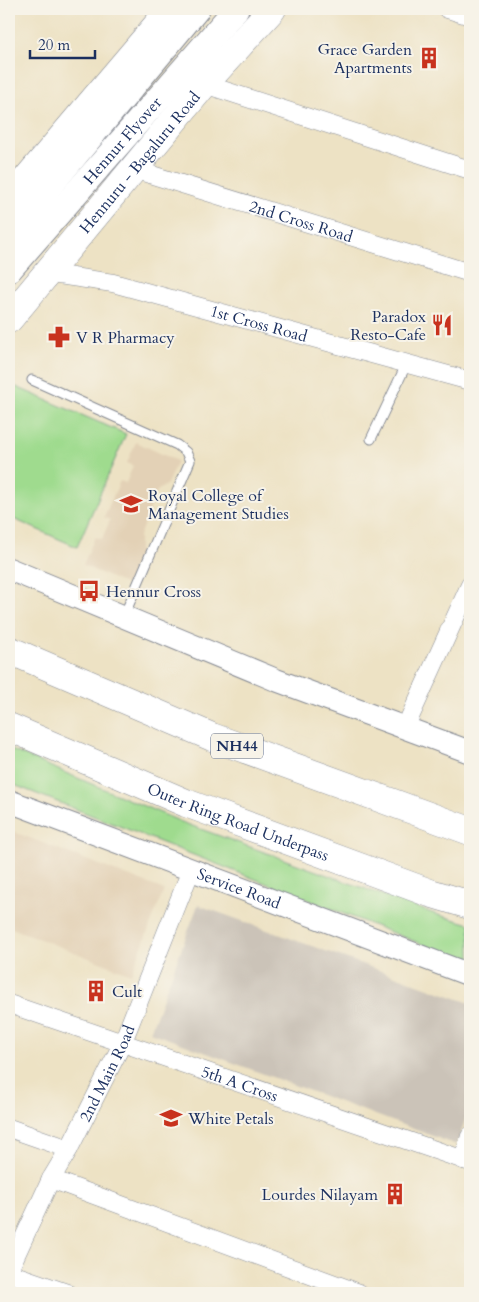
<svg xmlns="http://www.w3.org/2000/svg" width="479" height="1302" font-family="Cardo,serif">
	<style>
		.built { fill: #e3d1b6 }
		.industrial { fill: #cbc3b8 }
		.green { fill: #9fdb8e; stroke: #5d8576 }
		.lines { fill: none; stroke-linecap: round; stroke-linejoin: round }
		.service-casing { stroke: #848891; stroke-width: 11 }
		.minor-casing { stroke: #848891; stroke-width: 19 }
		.tertiary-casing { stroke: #848891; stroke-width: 24 }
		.secondary-casing { stroke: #848891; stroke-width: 27 }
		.primary-casing { stroke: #848891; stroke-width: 29 }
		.trunk-casing { stroke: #848891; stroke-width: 29 }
		.service { stroke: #fff; stroke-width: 9 }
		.minor { stroke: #fff; stroke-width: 18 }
		.tertiary { stroke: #fff; stroke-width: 22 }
		.secondary { stroke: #fff; stroke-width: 25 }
		.primary { stroke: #fff; stroke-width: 28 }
		.trunk { stroke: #fff; stroke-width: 28 }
		.labels { text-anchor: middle; stroke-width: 4; stroke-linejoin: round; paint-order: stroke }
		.shield { fill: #f7f3e8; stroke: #5d6a87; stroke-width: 1 }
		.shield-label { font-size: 15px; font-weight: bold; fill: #1b2f5e }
		.poi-label { font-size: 16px; fill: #1b2f5e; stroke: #f7f3e8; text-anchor: start }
		.street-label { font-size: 16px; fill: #1b2f5e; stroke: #f7f3e8 }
	</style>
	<rect width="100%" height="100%" fill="#f7f3e8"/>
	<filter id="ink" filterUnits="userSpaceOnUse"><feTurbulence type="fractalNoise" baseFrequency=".02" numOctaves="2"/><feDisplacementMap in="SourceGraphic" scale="10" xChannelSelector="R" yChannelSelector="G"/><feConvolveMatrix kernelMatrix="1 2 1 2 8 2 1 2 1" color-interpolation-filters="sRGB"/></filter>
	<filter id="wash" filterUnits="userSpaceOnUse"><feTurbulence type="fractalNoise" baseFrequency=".0096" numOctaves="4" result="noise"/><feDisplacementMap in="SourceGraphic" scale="20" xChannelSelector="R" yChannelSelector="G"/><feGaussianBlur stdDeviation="1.12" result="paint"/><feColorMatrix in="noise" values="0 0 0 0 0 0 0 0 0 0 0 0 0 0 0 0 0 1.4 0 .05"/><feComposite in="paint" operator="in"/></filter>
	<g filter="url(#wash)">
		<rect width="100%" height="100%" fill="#ede2c4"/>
		<!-- built -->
		<path class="built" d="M136,442L177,461L167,484L157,491L139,536V557L127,585L83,565L95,537L102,539L110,520L104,517L120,481L126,483L133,466L127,463Z
			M9,830L164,890L131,974L9,927Z"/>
		<!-- industrial -->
		<path class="industrial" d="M198,905L470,1003V1104L457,1145L150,1032Z"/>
		<!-- green -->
		<path class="green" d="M14,386L126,434L77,547L9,517V397Z
			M9,749L184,823L435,914L470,924V963L9,783Z"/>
	</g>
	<g filter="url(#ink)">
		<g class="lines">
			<!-- service casing -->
			<g class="service-casing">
				<path id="service" d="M32,380L177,445L186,452L190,461L124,616
					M371,439L407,363"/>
			</g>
			<!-- minor casing -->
			<g class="minor-casing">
				<g id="minor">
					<path d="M447,9L470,16"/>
					<path d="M204,84L470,170"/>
					<path id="s1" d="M133,169L470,273"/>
					<path id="s2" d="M45,273L113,283L470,381"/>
					<path d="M405,728L470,585"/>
					<path id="s3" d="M9,1004L470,1162"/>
					<path d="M9,1128L69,1149"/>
					<path d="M463,1160L470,1136"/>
					<path d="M51,1179L359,1293"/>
					<path id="s4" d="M9,1270L51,1179L69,1149L122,1044L191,870"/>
					<path d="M9,1273L67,1293"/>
				</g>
			</g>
			<!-- tertiary casing -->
			<g class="tertiary-casing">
				<g id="tertiary">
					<path d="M9,569L276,680L470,752"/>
					<path id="s5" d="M9,801L470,975"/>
				</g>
			</g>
			<!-- secondary casing -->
			<g class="secondary-casing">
				<g id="secondary">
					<path d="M9,235L197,9"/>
					<path id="s6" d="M9,270L236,9"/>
				</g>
			</g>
			<!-- primary casing -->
			<g class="primary-casing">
				<g id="primary">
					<path d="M9,200L171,9"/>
					<path id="s7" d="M9,319L204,84L272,9"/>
				</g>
			</g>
			<!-- trunk casing -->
			<g class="trunk-casing">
				<g id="trunk">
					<path d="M9,650L212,737L470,831"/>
					<path id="s8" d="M9,727L186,803L430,893L470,905"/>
				</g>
			</g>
			<!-- service -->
			<use href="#service" class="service"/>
			<!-- minor -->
			<use href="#minor" class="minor"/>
			<!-- tertiary -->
			<use href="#tertiary" class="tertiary"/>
			<!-- secondary -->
			<use href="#secondary" class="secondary"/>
			<!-- primary -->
			<use href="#primary" class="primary"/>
			<!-- trunk -->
			<use href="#trunk" class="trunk"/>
		</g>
	</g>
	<!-- icons -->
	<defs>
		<g id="building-bare" transform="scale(1.725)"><path d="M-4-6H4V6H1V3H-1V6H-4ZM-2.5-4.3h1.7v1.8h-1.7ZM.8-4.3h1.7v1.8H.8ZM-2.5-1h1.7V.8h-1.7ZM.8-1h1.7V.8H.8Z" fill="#c8321e" stroke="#f7f3e8" stroke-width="2.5" paint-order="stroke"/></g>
		<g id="restaurant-bare" transform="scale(1.725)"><path d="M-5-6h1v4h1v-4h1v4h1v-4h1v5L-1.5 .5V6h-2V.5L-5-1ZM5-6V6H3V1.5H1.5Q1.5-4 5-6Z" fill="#c8321e" stroke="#f7f3e8" stroke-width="2.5" paint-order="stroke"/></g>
		<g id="pharmacy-bare" transform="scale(1.725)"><path d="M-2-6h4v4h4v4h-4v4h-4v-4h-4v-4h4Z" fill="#c8321e" stroke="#f7f3e8" stroke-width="2.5" paint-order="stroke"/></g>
		<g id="university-bare" transform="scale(1.725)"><path d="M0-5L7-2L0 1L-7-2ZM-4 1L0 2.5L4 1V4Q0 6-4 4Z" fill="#c8321e" stroke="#f7f3e8" stroke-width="2.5" paint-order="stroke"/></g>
		<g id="bus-bare" transform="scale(1.725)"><path d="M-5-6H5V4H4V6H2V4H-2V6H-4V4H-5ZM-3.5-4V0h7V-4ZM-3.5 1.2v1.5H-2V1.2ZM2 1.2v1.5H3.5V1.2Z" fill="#c8321e" stroke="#f7f3e8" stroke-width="2.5" paint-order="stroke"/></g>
		<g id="school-bare" transform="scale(1.725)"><path d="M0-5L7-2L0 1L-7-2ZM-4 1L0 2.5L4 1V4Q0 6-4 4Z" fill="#c8321e" stroke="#f7f3e8" stroke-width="2.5" paint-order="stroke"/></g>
	</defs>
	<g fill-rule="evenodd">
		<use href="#building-bare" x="429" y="58"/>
		<use href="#restaurant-bare" x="442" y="325"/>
		<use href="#pharmacy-bare" x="59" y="337"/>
		<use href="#university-bare" x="131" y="504"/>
		<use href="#bus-bare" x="89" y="591"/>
		<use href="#building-bare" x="96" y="991"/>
		<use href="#school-bare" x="171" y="1118"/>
		<use href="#building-bare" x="395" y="1194"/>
	</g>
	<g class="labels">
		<!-- shield labels -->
		<rect class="shield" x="211" y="733.5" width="52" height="25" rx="4"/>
		<g class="shield-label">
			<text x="237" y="751">NH44</text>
		</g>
		<!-- poi labels -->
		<g class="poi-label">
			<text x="412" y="55" text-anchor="end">Grace Garden<tspan x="412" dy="18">Apartments</tspan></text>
			<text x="426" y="322" text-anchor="end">Paradox<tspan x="426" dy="18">Resto-Cafe</tspan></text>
			<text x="76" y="343">V R Pharmacy</text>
			<text x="148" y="501">Royal College of<tspan x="148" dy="18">Management Studies</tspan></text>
			<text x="106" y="597">Hennur Cross</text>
			<text x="112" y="997">Cult</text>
			<text x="188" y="1124">White Petals</text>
			<text x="378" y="1200" text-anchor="end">Lourdes Nilayam</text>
		</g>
		<!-- street labels -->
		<g class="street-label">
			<text dy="6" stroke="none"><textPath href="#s6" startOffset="172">Hennur Flyover</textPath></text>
			<text dy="6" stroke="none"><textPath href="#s7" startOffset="204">Hennuru - Bagaluru Road</textPath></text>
			<text dy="6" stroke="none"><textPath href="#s1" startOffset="176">2nd Cross Road</textPath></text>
			<text dy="6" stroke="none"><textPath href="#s2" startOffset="220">1st Cross Road</textPath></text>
			<text dy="6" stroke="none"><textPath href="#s8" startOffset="248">Outer Ring Road Underpass</textPath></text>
			<text dy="6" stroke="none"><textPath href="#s5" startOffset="246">Service Road</textPath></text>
			<text dy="6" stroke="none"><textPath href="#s4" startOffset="220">2nd Main Road</textPath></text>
			<text dy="6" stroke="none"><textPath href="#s3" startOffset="244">5th A Cross</textPath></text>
		</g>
	</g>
	<!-- margin -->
	<rect width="479" height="1302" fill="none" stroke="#f7f3e8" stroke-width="30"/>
	<!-- scale -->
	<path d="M30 50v8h65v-8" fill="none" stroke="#1b2f5e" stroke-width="2.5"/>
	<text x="38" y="50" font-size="15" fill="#1b2f5e" stroke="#f7f3e8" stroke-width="4" paint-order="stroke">20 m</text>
</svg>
